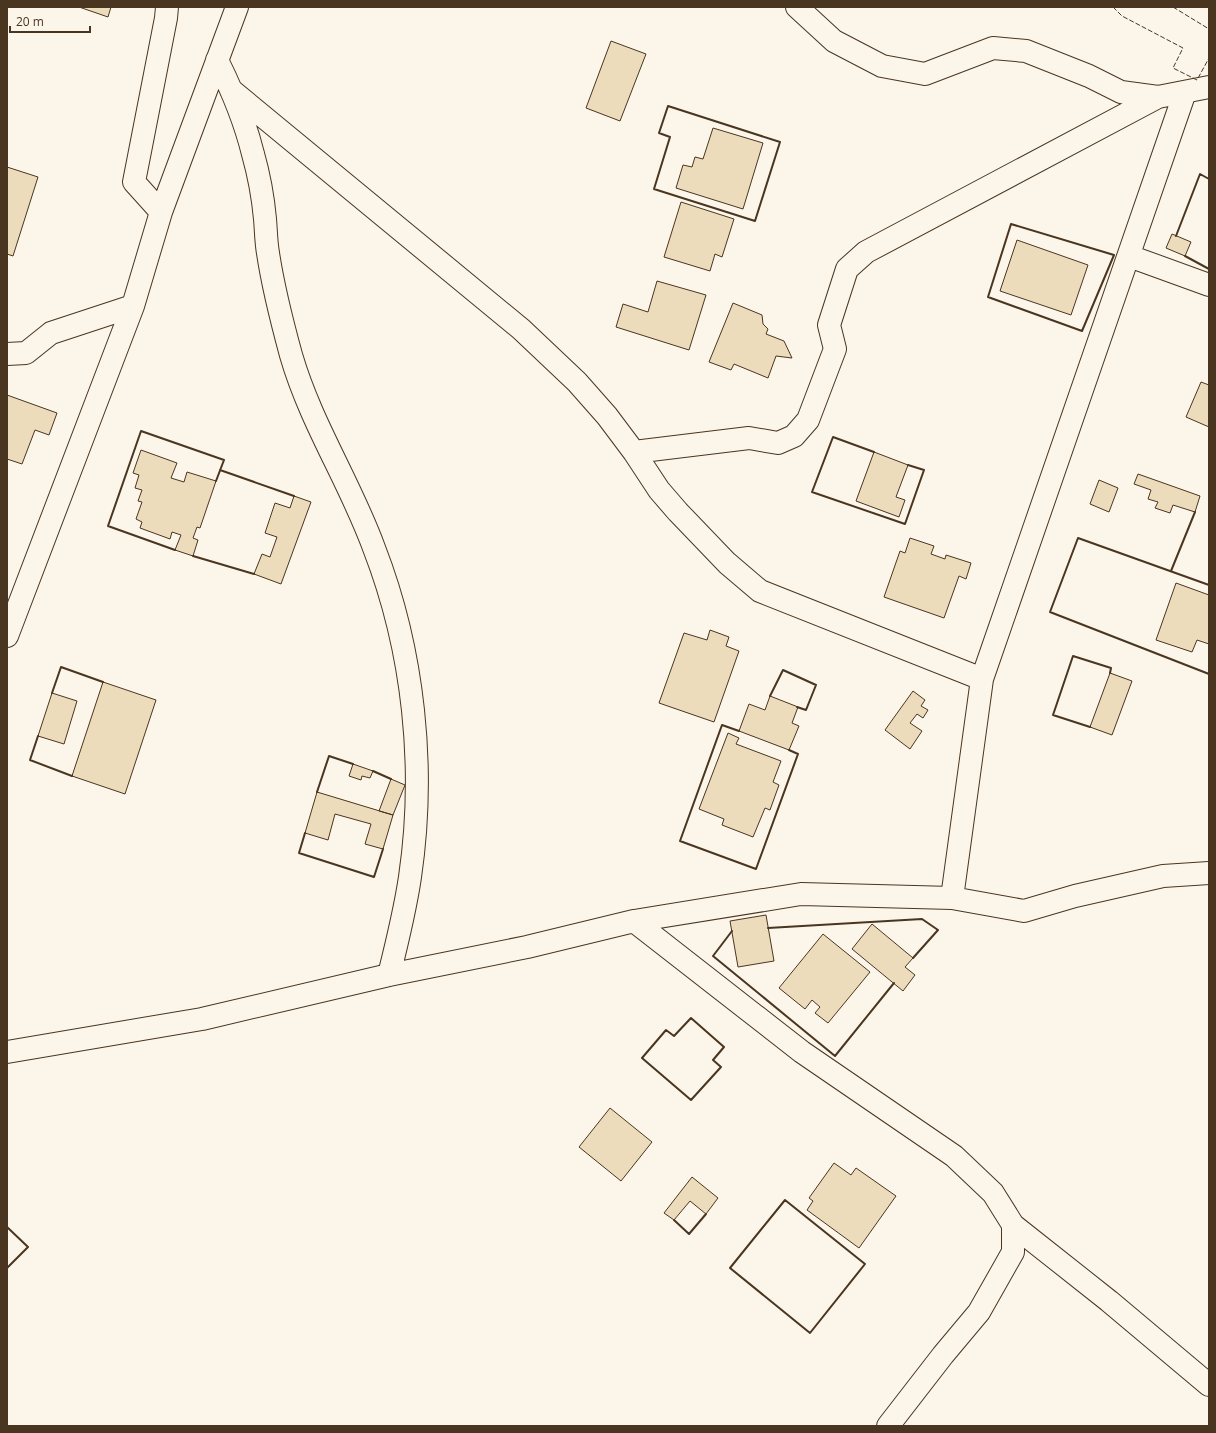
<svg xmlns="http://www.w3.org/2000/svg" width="1216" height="1433" font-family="'Open Sans',sans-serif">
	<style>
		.building { fill: #ecdcbc; stroke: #4a3520 }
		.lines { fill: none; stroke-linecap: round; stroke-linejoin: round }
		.street-casing { stroke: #4a3520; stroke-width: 24 }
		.street { stroke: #fbf6e9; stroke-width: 22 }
		.fence { stroke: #4a3520; stroke-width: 1; stroke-dasharray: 5 2; stroke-linecap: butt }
		.wall { stroke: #4a3520; stroke-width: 2 }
	</style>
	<rect width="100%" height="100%" fill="#fbf6e9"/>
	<!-- building -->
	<path class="building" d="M79,7H111L108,17Z
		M611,41L646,54L620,121L586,108Z
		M713,128L763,143L743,209L676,188L683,165L692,167L695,157L703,159Z
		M7,167L38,177L13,256L7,254Z
		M681,202L734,219L722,257L715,254L710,271L664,257Z
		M1172,234L1191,242L1185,256L1166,248Z
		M1017,240L1088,265L1071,315L1000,291Z
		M657,281L706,295L689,350L616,327L623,304L648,312Z
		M733,303L762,315L763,324L768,329L766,334L784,341L792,358L776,356L768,378L734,364L731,370L709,362Z
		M1201,382L1209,385V427L1186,417Z
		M7,395L57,413L49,435L35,430L22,464L7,459Z
		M141,450L177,463L171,478L184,482L187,472L216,481L200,528L197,527L193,538L198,540L193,556L175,550L181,535L172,532L170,539L140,528L142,522L136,519L142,502L138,501L142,490L135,488L139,475L133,473Z
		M874,452L908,465L896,497L905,500L899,517L856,501Z
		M1138,474L1200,496L1195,512L1173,505L1170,513L1155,508L1158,502L1148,499L1151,490L1134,484Z
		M1099,480L1118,488L1109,512L1090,504Z
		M294,496L311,502L281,584L254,574L262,554L270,557L277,537L265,533L275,503L290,508Z
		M910,538L934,546L931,554L945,559L946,555L971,563L966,579L959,576L944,618L884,597L900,551L905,553Z
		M1176,583L1209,595V644L1197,640L1192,652L1156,640Z
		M710,630L729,637L726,646L739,651L714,722L659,703L684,633L707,640Z
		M1110,673L1132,681L1112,735L1090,727Z
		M103,682L156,700L125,794L72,776Z
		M913,691L925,700L921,706L928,710L923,718L917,714L910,723L922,731L910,749L885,730Z
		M52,693L77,701L64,744L38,736Z
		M770,696L798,707L792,723L799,726L789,750L739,731L749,704L765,710Z
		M728,733L739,738L736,744L781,761L773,782L779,785L770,810L765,808L753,837L722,825L724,819L699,809Z
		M353,764L373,771L370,778L362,776L361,780L349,776Z
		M391,779L405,785L393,815L379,811Z
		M317,792L393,815L383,849L365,844L371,824L335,814L328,840L305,833Z
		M766,915L774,961L738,967L730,921Z
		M872,924L913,958L905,967L915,975L903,991L852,949Z
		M823,934L870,972L828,1023L815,1013L820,1007L812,1000L805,1009L779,988Z
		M610,1108L652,1142L621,1181L579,1147Z
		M834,1163L851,1175L856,1168L896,1196L859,1248L807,1210L813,1201L809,1198Z
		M692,1177L718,1198L706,1214L690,1201L674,1220L664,1213Z"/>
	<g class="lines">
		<!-- street casing -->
		<g class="street-casing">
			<path id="street" d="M797,7L834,41L882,66L925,74L993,48L1026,51L1089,76L1121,92L1158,97L1209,87
				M217,60C232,90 245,121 253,154C259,175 263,197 265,219C266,230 266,242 268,253C273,287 282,322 291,355C311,424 350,482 374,548C414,651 426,768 410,877C405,911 397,943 389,975
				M231,90L521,329L577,382L607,416L634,452L659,490L678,512L727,563L760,591L982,679
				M161,212L134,182L166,18L167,7
				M1129,256L1209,285
				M7,354L26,353L51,333L133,306L161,212L237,7
				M634,452L749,438L778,443L794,436L808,420L835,349L829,325L847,269L866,252L1158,97
				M7,636L133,306
				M952,898L982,679L1185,92
				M634,921L802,1052L954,1156L993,1193L1013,1225V1252L979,1312L943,1355L888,1426
				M7,1052L202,1019L389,975L527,947L634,921L801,894L952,898L1024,911L1075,896L1163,876L1209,873
				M1013,1225L1109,1301L1209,1385"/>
		</g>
		<!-- street -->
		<use href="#street" class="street"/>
		<!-- fence -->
		<path class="fence" d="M1113,7L1122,16L1183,48L1173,68L1197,80L1209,58
			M1173,7L1209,29"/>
		<!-- wall -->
		<path class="wall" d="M668,106L780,142L755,221L654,189L670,137L659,133Z
			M1011,224L1114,255L1082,331L988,297Z
			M1176,236L1200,174L1209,179
			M1185,256L1209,269
			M874,452L833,437L812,492L905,524L924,470L908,465
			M220,470L294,496
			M175,550L108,526L141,431L224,460L216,481
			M193,556L254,574
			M1171,571L1195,512
			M1209,585L1078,538L1050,612L1209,674
			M52,693L61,667L103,682
			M770,696L783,670L816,685L806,710L797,707
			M1090,727L1053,715L1073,656L1111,668L1110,673
			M739,731L722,725L680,841L756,869L798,754L789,750
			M38,736L30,760L72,776
			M373,771L391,779
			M317,792L329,756L353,764
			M305,833L299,853L374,877L383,849
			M768,928L922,919L938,930L913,958
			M732,931L713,956L835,1056L894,983
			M691,1018L724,1047L713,1060L721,1067L691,1100L642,1058L666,1030L674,1036Z
			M785,1200L865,1264L810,1333L730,1268Z
			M674,1220L689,1234L706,1214
			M7,1227L28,1247L7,1268"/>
	</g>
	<!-- border -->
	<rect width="1216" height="1433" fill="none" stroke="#4a3520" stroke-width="16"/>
	<!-- scale -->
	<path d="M10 26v6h80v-6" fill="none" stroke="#4a3520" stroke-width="2"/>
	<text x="16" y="26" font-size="12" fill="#4a3520" stroke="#fbf6e9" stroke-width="3" paint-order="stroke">20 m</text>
</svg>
